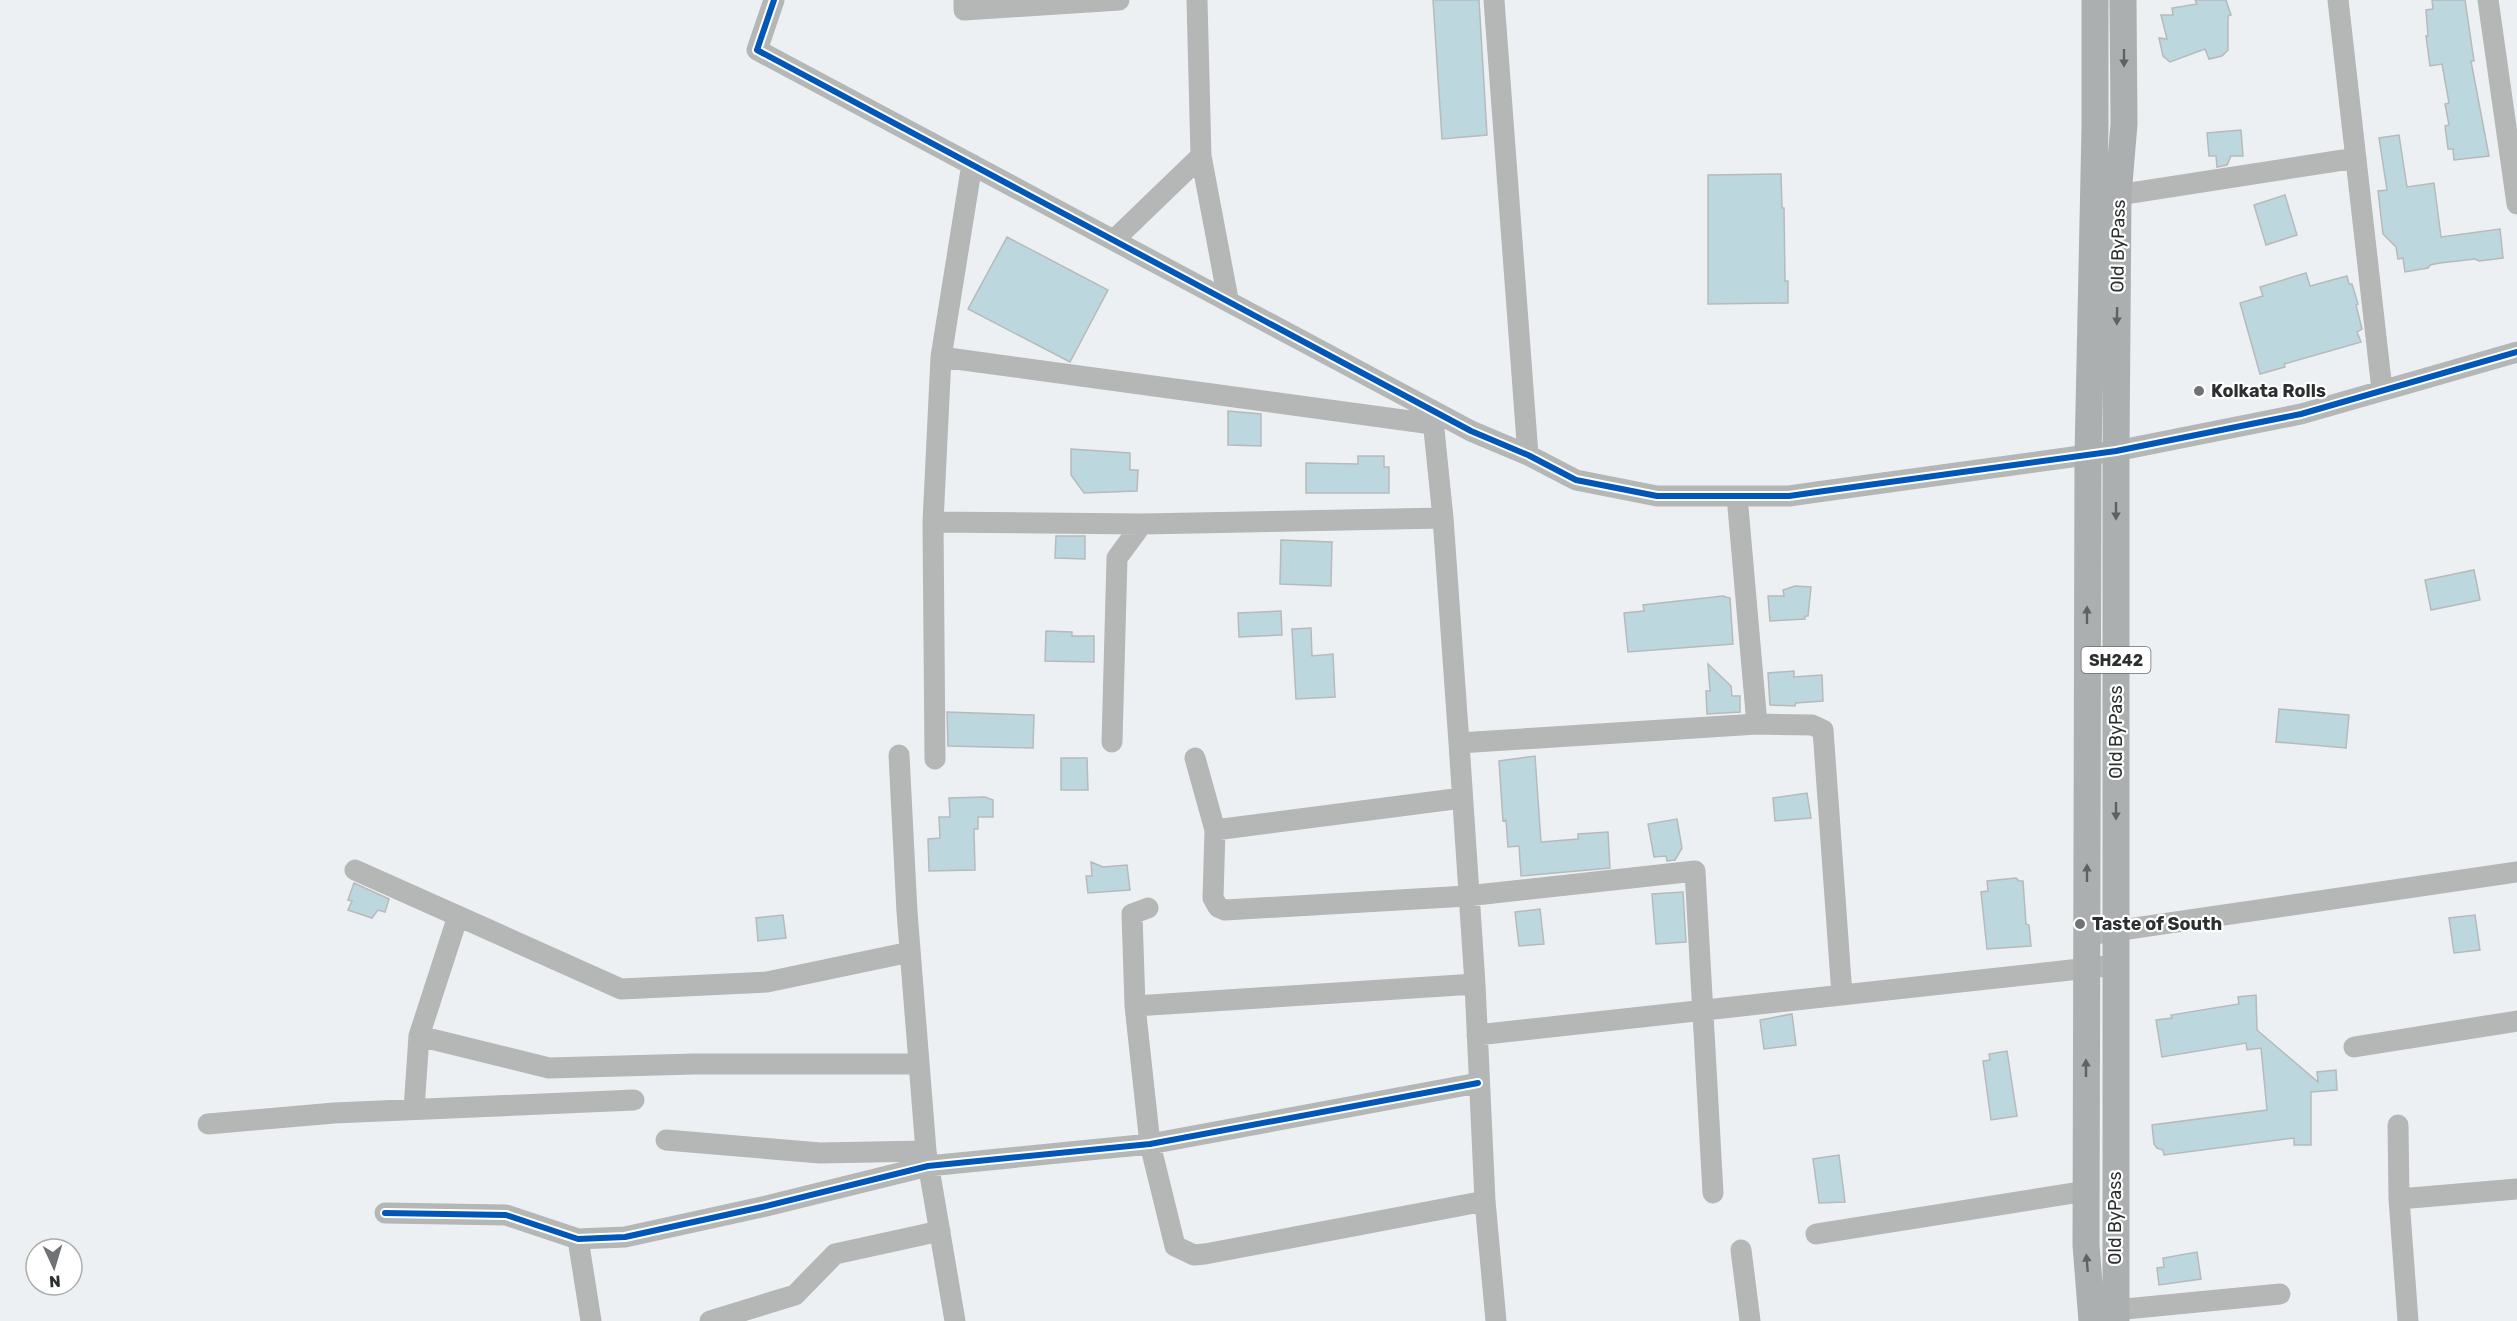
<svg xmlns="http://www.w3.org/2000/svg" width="2517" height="1321" font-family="Rubik,sans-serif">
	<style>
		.building { fill: #bcd7dd; stroke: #b7baba; stroke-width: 1.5 }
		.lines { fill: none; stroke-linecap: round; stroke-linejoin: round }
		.minor { stroke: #b5b6b6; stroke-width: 21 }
		.major { stroke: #acafb0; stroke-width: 27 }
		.cycleway-casing { stroke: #fff; stroke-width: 10 }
		.cycleway { stroke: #0057b8; stroke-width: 6 }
		.oneway { fill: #5f6263 }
		.poi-dot { fill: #707373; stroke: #fff; stroke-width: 2 }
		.labels { text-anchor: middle; stroke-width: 4.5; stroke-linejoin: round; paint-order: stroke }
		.shield { fill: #fff; stroke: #6b6d6d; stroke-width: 1.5 }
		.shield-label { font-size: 16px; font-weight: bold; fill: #2c2f2f }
		.street-label { font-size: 18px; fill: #2c2f2f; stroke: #fff }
		.poi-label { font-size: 18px; font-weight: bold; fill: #2c2f2f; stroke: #fff; text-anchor: start }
	</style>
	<rect width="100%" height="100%" fill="#edf0f2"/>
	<!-- building -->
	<path class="building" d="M1433,0H1479L1487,135L1442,139Z
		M2195,0H2226L2231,15L2228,16V50L2222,56L2209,59L2205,49L2170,62L2163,56L2159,38L2167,39L2161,15H2173L2172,8L2197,4Z
		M2432,0H2465L2474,61H2471L2489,156L2454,160L2453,149H2448L2445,126L2449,125L2445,104L2449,103L2442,64L2430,66L2426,36H2428L2426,10L2433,9Z
		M2241,130L2243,156H2231L2227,165L2217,167L2216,156H2209L2207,133Z
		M2399,135L2407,187L2434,183L2441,237L2500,229L2503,258L2479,261L2475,259L2440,263L2430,265L2428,268L2405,272L2403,258L2398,259L2396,247L2383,234L2378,191L2387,190L2379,138Z
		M1781,174L1782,208H1784L1785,281H1788V303L1708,304V175Z
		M2285,195L2297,235L2266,245L2254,205Z
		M1007,237L1108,290L1070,362L968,309Z
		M2306,273L2310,286L2347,276L2349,284H2352L2358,304L2356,305L2362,329L2357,332L2361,342L2284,364L2285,367L2260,374L2240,303L2263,296L2260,287Z
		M1228,411L1261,414V446L1228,445Z
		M1071,449L1130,453V470H1138L1137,491L1084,493L1071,475Z
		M1358,456H1384V467H1389V493H1306V463L1358,464Z
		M1056,536H1085V559L1055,558Z
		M1281,540L1332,542L1331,586L1280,584Z
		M2474,570L2480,600L2431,610L2425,580Z
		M1795,586L1811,587L1808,616H1805V619L1770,621L1768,596H1784L1783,590Z
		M1723,596L1730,598L1733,644L1628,652L1624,613L1644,611L1643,605Z
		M1281,611L1282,635L1239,637L1238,613Z
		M1311,628L1312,656L1333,654L1335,697L1296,699L1292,629Z
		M1046,631L1072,632V636H1094V662L1045,661Z
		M1708,664L1731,686L1732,696H1740V712L1707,714L1706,691H1710Z
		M1794,671V677L1822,675L1823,701L1796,703L1795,706L1770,705L1768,673Z
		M2279,709L2349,715L2346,748L2276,742Z
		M947,712L1034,715L1033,748L948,746Z
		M1535,756L1541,842L1578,839V834L1608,832L1610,868L1521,876L1519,846L1508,847L1506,820L1503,821L1499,761Z
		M1061,758H1087L1088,790H1061Z
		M1807,793L1811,818L1775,821L1773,798Z
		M985,797L993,800V817H978V829H974L975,870L929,871L928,839L940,838L939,817H950L949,798Z
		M1677,819L1682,848L1675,860L1667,861L1666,856L1654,857L1648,824Z
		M1091,862L1103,867L1127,865L1130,890L1088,893L1086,876H1092Z
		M2016,878L2019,881H2023L2026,924L2029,925L2031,946L1987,949L1981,892L1988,891L1987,881Z
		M354,883L389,899L385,912L378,910L372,918L348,910L352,901L348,900Z
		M1683,892L1686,942L1656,944L1652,894Z
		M1540,909L1544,944L1519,946L1515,912Z
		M783,915L786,938L758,941L756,918Z
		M2475,915L2480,950L2454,953L2449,918Z
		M2256,995L2257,1030L2318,1082L2317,1072L2336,1070L2337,1090L2311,1092V1145H2294V1138L2164,1155L2163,1150L2157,1148L2154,1144L2152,1125L2267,1110L2261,1048L2247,1050L2246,1043L2162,1057L2156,1020L2172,1018L2171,1015L2239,1004L2238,997Z
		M1792,1014L1796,1045L1764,1049L1760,1020Z
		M2007,1051L2017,1116L1991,1120L1983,1061L1990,1060L1989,1054Z
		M1839,1155L1845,1202L1819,1203L1813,1159Z
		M2197,1252L2201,1279L2159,1285L2157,1268L2164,1267L2163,1258Z"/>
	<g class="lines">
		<!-- minor -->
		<path class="minor" d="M774,0L757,50L1471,431L1528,455L1576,480L1657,496H1789L1817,492L2116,451L2301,414L2517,352
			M964,0V10L1119,0
			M1197,0L1201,156L1228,299
			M1494,0L1528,455
			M2338,0L2382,390
			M2488,0L2517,204
			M2118,195L2356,158
			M1115,239L1201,156
			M941,357L1432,424
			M1432,410L1443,518L1459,743L1475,984L1485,1201L1496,1321
			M933,522L1142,524L1443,518
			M1757,724L1812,725L1823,730L1842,995
			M1112,742L1117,558L1142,524
			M1459,743L1757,724L1737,496
			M899,755L907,912L926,1151L955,1321
			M1195,758L1215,830L1213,898L1218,907L1225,910L1467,896L1695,871L1713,1193
			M935,759L933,522L941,357L972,164
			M1215,830L1462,798
			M355,870L621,989L767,982L910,952
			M1148,908L1132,914L1135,1006L1150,1144L1175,1246L1194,1255L1205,1254L1485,1201
			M2087,935L2517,872
			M1135,1006L1475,984
			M1477,1035L2116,965
			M419,1036L549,1068L694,1064H918
			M2354,1047L2517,1021
			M414,1109L419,1036L458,916
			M208,1124L334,1113L634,1100
			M2398,1125L2399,1199L2408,1321
			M666,1140L820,1153L926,1151
			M2399,1199L2517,1189
			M385,1213L506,1215L578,1239L625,1237L762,1207L928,1166L1150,1144L1478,1083
			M1816,1234L2086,1191
			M578,1239L591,1321
			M1741,1250L1750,1321
			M2115,1310L2280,1294
			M710,1321L795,1295L835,1254L940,1231"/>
		<!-- major -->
		<path class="major" d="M2092,1321L2086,1245L2088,455L2095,128V0
			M2116,1321V451L2118,195L2124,124L2123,0"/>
		<!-- cycleway casing -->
		<g class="cycleway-casing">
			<path id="cycleway" d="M774,0L757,50L1471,431L1528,455L1576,480L1657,496H1789L1817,492L2116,451L2301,414L2517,352
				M385,1213L506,1215L578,1239L625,1237L762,1207L928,1166L1150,1144L1478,1083"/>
		</g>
		<!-- cycleway -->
		<use href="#cycleway" class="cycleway"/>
	</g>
	<!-- one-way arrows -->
	<defs><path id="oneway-solid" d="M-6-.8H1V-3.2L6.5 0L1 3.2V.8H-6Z" transform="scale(1.5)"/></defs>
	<g class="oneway">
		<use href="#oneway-solid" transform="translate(2124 58) rotate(90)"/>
		<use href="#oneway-solid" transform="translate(2117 316) rotate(91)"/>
		<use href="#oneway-solid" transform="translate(2116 511) rotate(90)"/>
		<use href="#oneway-solid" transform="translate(2087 615) rotate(-90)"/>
		<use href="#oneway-solid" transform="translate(2116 811) rotate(90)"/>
		<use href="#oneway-solid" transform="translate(2087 873) rotate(-90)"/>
		<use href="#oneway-solid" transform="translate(2086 1068) rotate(-90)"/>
		<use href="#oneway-solid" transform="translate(2087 1263) rotate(-95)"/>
	</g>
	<!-- markers -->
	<g class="poi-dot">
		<circle cx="2199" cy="391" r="6"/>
		<circle cx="2080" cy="924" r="6"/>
	</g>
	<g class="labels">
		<!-- shield labels -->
		<rect class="shield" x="2081.5" y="647" width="69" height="26" rx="4.5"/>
		<g class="shield-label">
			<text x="2116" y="666">SH242</text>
		</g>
		<!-- street labels -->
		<g class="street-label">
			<text transform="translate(2118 246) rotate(-89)" y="6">Old ByPass</text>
			<text transform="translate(2116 732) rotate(-90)" y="6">Old ByPass</text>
			<text transform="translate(2115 1218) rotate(-90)" y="6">Old ByPass</text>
		</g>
		<!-- poi labels -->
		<g class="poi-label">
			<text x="2211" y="397">Kolkata Rolls</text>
			<text x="2092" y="930">Taste of South</text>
		</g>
	</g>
	<!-- north arrow -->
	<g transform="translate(54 1267) rotate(176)"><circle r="28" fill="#ffffff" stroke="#abacac" stroke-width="1.5"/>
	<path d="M0-4.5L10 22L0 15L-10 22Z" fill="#707373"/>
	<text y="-9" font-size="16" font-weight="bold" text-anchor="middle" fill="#2c2f2f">N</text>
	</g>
</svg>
